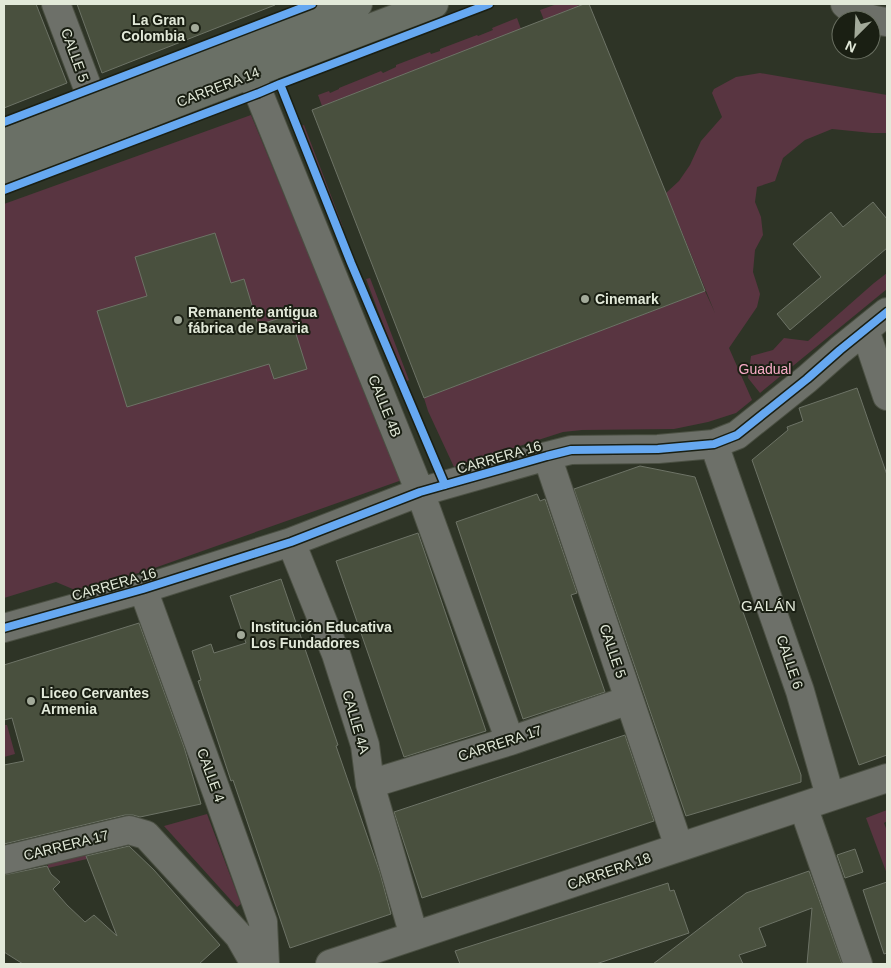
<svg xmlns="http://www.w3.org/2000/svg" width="891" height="968" font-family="Helvetica,sans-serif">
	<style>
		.green { fill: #593541 }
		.building { fill: #49503e; stroke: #6d7366 }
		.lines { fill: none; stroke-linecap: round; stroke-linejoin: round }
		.minor-casing { stroke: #4b5043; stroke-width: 30 }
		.major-casing { stroke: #4b5043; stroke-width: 30 }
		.minor { stroke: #6d7069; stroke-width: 28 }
		.major { stroke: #6a7066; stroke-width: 28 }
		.cycleway-casing { stroke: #1a1f13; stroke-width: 11 }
		.cycleway { stroke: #66a8f1; stroke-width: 8 }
		.poi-dot { fill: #a3aa9a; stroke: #1a1f13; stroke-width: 2 }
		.labels { text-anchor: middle; stroke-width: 4; stroke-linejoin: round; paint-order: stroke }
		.poi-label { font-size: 14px; font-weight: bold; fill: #e2e9d9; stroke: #1a1f13; text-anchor: start }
		.street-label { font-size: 14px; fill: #e2e9d9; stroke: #1a1f13 }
		.park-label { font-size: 14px; fill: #f8acc7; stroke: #1a1f13 }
		.neighbourhood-label { font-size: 15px; letter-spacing: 1px; fill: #e2e9d9; stroke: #1a1f13 }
	</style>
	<rect width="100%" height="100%" fill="#2e3426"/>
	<!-- green -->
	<path class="green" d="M557,4H577L578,6L544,20L540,10Z
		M517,18L521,29L322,106L318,95L329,91L330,93L339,89V88L381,71L383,73L396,67V65L430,52L431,54L440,51V49L477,35L478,36L493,30L492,28Z
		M760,73L887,95V133H872L832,129L805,140L783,158L775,181L757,187L755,202L761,217L763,235L755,250L753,272L760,294L757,307L729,348L752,400L736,413L708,422L674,429L582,430L563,432L454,467L428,411L424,398L705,291L715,313L666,193L679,181L690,165L701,141L722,117L712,93L714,89L736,77Z
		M251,115L402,480L146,571L75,590L56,582L4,598V204Z
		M304,125L343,227L339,228L300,126Z
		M887,273V289L760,393L748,378L751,356L773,350L784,338L808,341L874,283Z
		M370,278L409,380L405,382L366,279Z
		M4,725H7L15,754L4,757Z
		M887,810V821L884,823L887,831V874L866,818Z
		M207,814L241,904L237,907L164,826Z
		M83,847L87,859L48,868L47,858Z"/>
	<!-- building -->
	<path class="building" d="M4,4H36L67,83L4,108Z
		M77,4H274L275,5L102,73Z
		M584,4H589L666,193L705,291L424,398L312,110Z
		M873,202L887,219V248L790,330L777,314L821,277L793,244L831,212L843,227Z
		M215,233L231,283L244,279L258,325L290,315L307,369L274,379L269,364L127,407L97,311L147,296L135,257Z
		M857,388L887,475V755L859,765L752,460L788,430L787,427L803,421L799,408Z
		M640,466L695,477L795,758L801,775V782L686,816L574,489Z
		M537,494L540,501L545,499L577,593L571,595L605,692L523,719L456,522Z
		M418,533L486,731L404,757L336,561Z
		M281,579L338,745L336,746L380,873L391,914L290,948L233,780L231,781L198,681L201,680L192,651L211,644L214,653L246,643L230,596Z
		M139,623L184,747L201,804L140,817L133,815H125L4,844V765L24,761L12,718L4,720V665Z
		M625,735L654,821L422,898L394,812Z
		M129,846L154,870L220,945L199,964H23L4,952V875L47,866L51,874L60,882L53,889L67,905L85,922L94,915L117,936L86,856Z
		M855,849L863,872L845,878L837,855Z
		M809,871L842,964H807L812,908L759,928L766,946L739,955L743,964H653L746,893Z
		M887,882V953L884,954L863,890Z
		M668,883L670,891L674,890L689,933L596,964H460L455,951Z"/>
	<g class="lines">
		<!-- minor casing -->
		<g class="minor-casing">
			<path id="minor" d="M56,4L95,107
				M845,4C857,16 870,20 887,22
				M251,74L420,492L510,741
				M865,330L887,396
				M714,444L800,691L830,796
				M547,456L679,847
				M291,542L336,654L365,745L370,784L414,936
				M143,589L217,793L263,922L265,964
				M4,628L143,589L291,542L420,492L547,456L571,450L658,449L714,444L737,435L807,379L840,350L887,312
				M370,784L510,741L629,700
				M803,806L858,964
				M4,860L129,830L146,835L239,936L255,964
				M330,964L887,778"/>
		</g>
		<!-- major casing -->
		<g class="major-casing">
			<path id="major" d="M4,143L195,67L358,4
				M4,171C147,114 290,58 434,4"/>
		</g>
		<!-- minor -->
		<use href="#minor" class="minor"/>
		<!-- major -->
		<use href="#major" class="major"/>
		<!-- cycleway casing -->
		<g class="cycleway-casing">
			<path id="cycleway" d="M280,84L351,263L445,485
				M4,122L312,4
				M4,190L259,93L280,84L489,4
				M4,628L143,589L291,542L420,492L547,456L571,450L658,449L714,444L737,435L807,379L840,350L887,312"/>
		</g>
		<!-- cycleway -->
		<use href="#cycleway" class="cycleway"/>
	</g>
	<!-- markers -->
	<g class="poi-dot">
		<circle cx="195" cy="28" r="5"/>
		<circle cx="585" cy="299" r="5"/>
		<circle cx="178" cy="320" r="5"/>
		<circle cx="241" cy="635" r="5"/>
		<circle cx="31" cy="701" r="5"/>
	</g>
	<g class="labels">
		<!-- poi labels -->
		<g class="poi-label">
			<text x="185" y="25" text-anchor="end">La Gran<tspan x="185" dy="16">Colombia</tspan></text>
			<text x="595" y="304">Cinemark</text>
			<text x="188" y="317">Remanente antigua<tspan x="188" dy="16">fábrica de Bavaria</tspan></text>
			<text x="251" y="632">Institución Educativa<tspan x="251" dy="16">Los Fundadores</tspan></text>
			<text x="41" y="698">Liceo Cervantes<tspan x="41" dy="16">Armenia</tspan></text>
		</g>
		<!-- street labels -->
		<g class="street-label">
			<text transform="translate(75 55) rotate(70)" y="5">CALLE 5</text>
			<text transform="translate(218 87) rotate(-21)" y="5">CARRERA 14</text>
			<text transform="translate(385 406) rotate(68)" y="5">CALLE 4B</text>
			<text transform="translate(499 457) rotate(-16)" y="5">CARRERA 16</text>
			<text transform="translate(114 584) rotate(-16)" y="5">CARRERA 16</text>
			<text transform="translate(613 651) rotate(71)" y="5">CALLE 5</text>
			<text transform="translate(790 662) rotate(71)" y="5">CALLE 6</text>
			<text transform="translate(356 722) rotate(74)" y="5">CALLE 4A</text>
			<text transform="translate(500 743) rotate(-18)" y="5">CARRERA 17</text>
			<text transform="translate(211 775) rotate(70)" y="5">CALLE 4</text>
			<text transform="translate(66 845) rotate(-14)" y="5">CARRERA 17</text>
			<text transform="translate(609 871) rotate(-19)" y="5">CARRERA 18</text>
		</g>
		<!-- park labels -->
		<g class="park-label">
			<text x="765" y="374">Guadual</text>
		</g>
		<!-- neighbourhood labels -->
		<g class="neighbourhood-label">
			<text x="769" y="611">GALÁN</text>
		</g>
	</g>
	<!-- border -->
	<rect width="891" height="968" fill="none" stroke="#e2e9d9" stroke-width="10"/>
	<!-- north arrow -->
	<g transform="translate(856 35) rotate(204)"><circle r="24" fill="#1a1f13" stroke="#6a7062"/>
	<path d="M0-4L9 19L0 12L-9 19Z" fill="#a3aa9a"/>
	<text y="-8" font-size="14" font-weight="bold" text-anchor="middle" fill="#e2e9d9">N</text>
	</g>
</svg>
